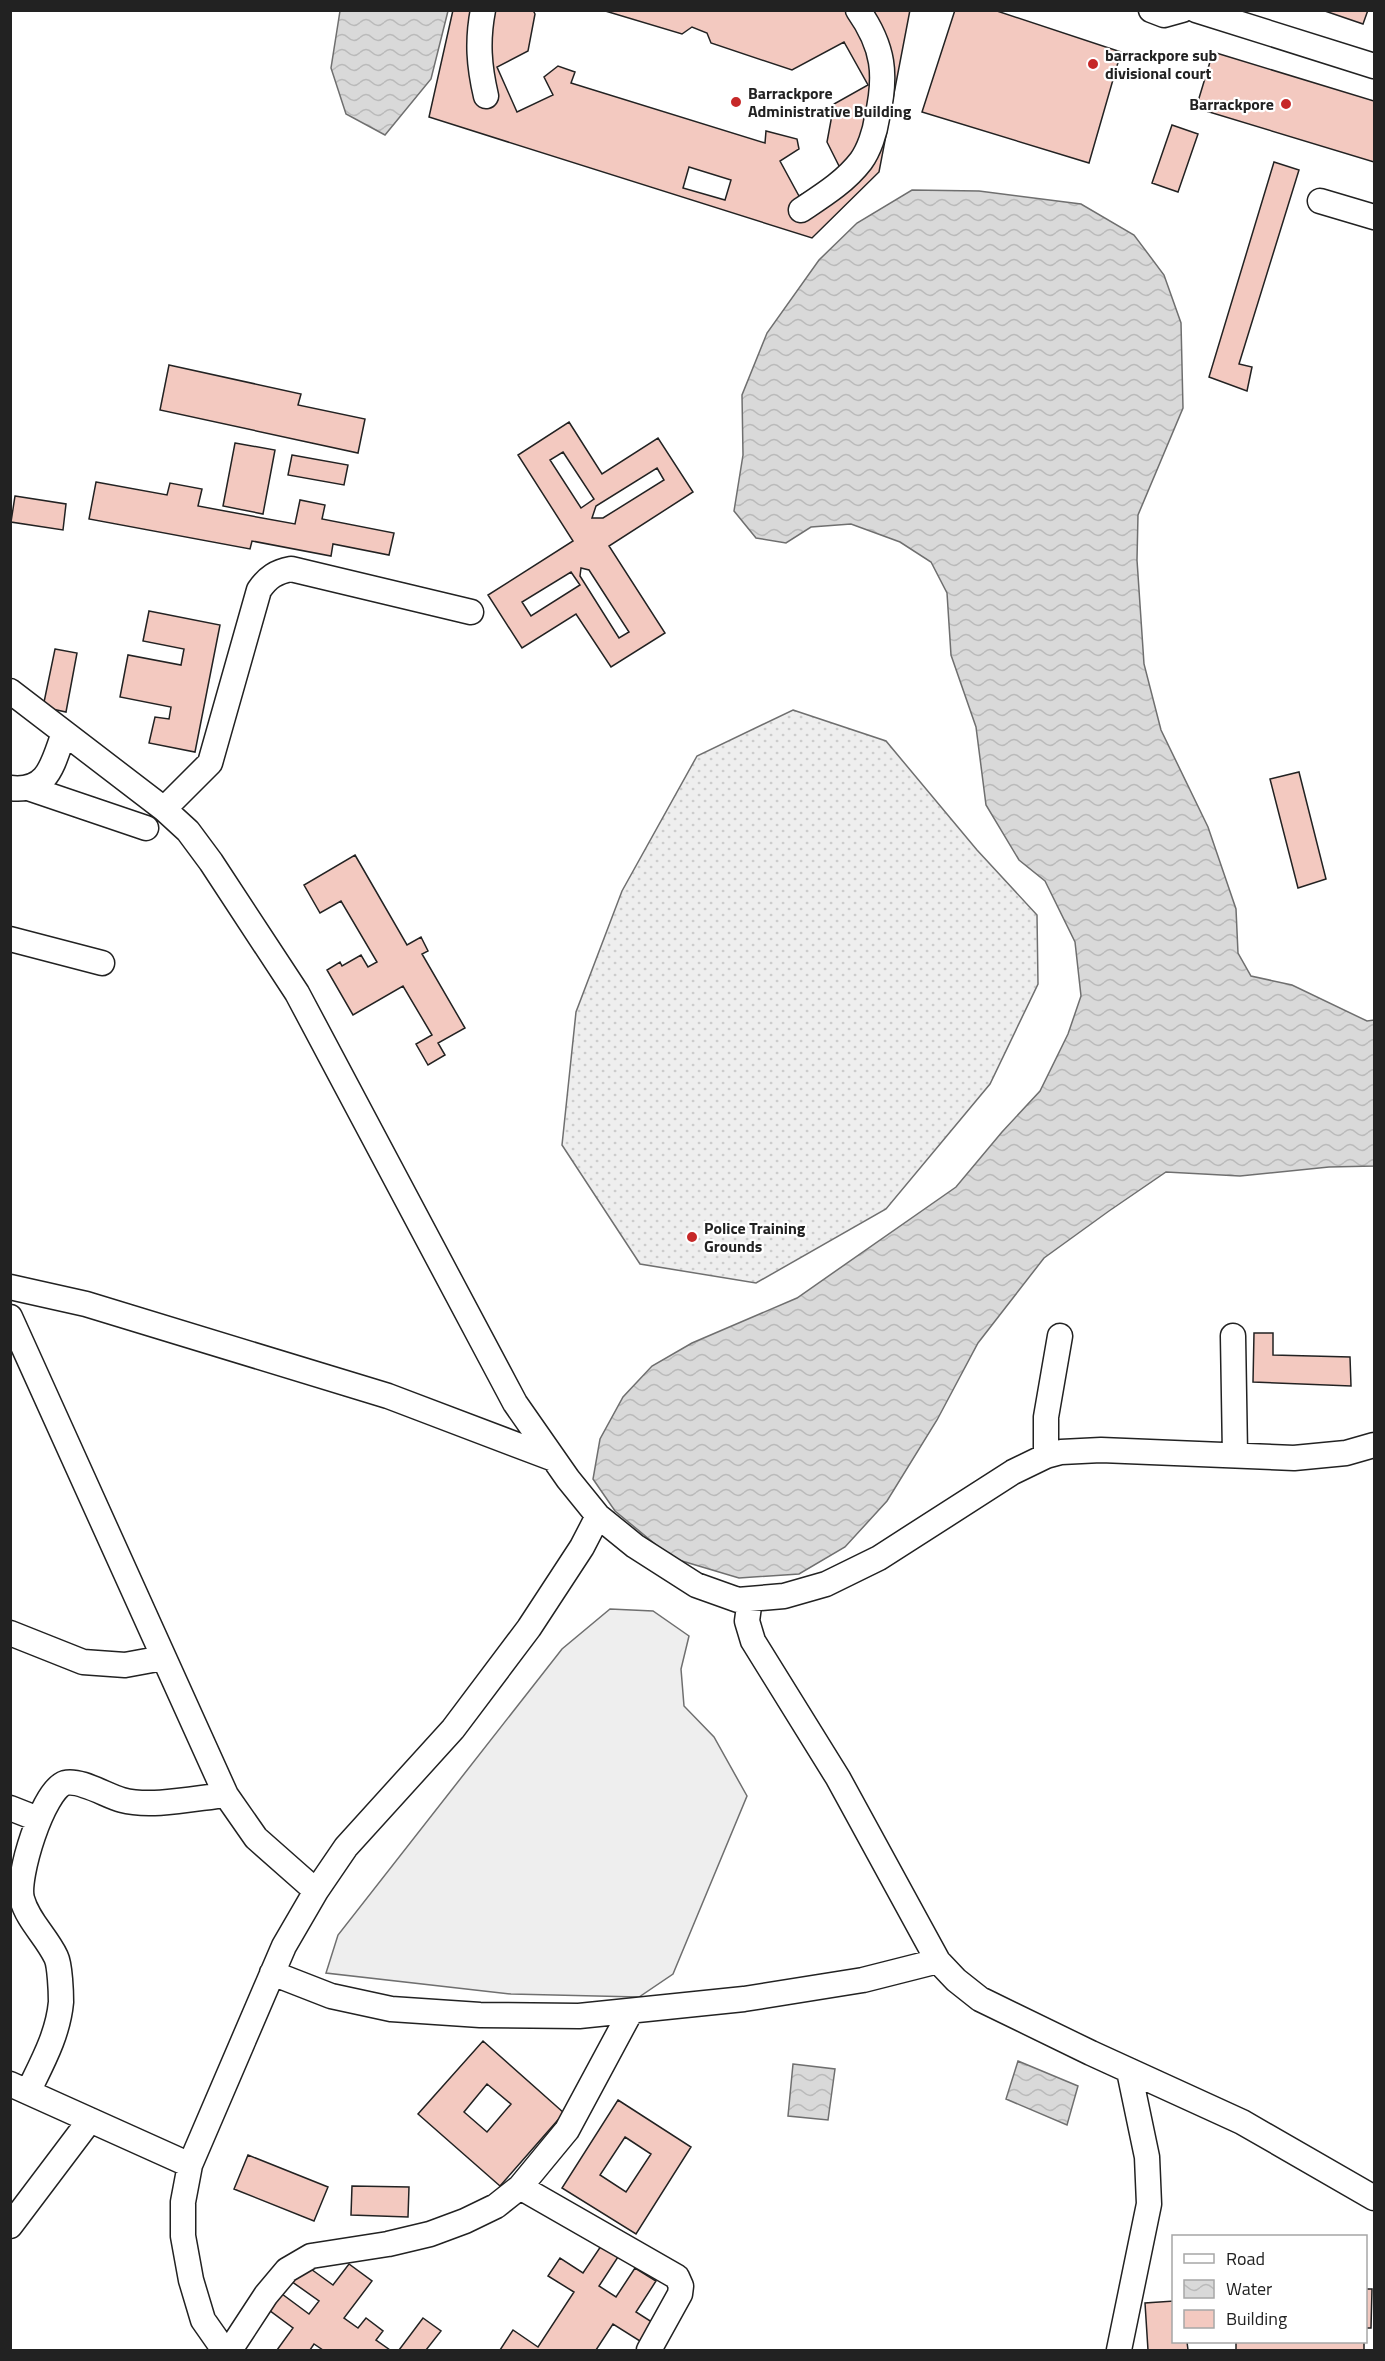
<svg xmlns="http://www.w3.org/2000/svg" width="1385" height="2361" font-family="'Titillium Web',sans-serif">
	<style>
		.grass { fill: url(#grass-dots); stroke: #6f6f6f; stroke-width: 1.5 }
		.garden { fill: #eee; stroke: #6f6f6f; stroke-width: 1.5 }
		.water { fill: url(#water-waves); stroke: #6f6f6f; stroke-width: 1.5 }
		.building { fill: #f3c9c0; stroke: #222; stroke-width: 1.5; fill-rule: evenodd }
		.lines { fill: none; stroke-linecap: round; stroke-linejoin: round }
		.minor-casing { stroke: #222; stroke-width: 27 }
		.minor { stroke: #fff; stroke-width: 24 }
		.poi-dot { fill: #c62828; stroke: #fff; stroke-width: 2 }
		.labels { text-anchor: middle; stroke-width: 4.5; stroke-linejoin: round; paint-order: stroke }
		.poi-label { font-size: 16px; font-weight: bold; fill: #222; stroke: #fff; text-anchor: start }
	</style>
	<defs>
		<pattern id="grass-dots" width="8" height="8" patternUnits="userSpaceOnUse" patternTransform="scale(1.5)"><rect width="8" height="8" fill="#eee"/><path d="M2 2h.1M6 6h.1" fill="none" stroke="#ccc" stroke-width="1.8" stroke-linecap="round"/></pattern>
		<pattern id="water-waves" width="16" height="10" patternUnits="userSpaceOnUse" patternTransform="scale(1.5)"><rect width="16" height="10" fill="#d9d9d9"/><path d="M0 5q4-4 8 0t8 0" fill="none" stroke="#bababa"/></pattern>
	</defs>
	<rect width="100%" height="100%" fill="#fff"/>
	<!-- grass -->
	<path class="grass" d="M793,710L886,741L977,850L1037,915L1038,984L990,1084L886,1209L756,1283L640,1264L562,1145L576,1012L622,891L697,756Z"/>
	<!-- garden -->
	<path class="garden" d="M610,1609L653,1611L689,1636L681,1669L684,1706L714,1737L747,1796L673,1974L639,1997L511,1994L326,1973L338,1935L562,1649Z"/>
	<!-- water -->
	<path class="water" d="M340,11H448L431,79L385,135L346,114L331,68Z
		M912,190L979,191L1081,204L1134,235L1164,275L1181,323L1183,408L1138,515L1137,560L1144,664L1161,730L1208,827L1236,909L1238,953L1251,976L1292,985L1367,1021L1374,1020V1166L1329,1167L1240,1176L1166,1172L1109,1211L1044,1258L978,1343L937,1420L887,1501L845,1547L799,1574L739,1578L672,1558L615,1511L593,1479L600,1439L623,1397L652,1366L692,1343L797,1298L956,1187L1002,1132L1040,1091L1068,1034L1081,996L1075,942L1045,881L1019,860L986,805L976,727L951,655L947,593L931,562L900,542L851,524L811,527L786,543L756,538L734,511L743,455L742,395L767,333L819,260L857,223Z
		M1018,2061L1078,2086L1067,2125L1006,2099Z
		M793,2064L835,2069L828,2120L788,2116Z"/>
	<!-- building -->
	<path class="building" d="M453,10H910L879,172L812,238L429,117Z
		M533,10H602L682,34L692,27L707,33L711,43L792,70L844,42L868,85L834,104L827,142L842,172L799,196L780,161L799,149L797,139L766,131L765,143L571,83L575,72L558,66L544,77L553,95L517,112L497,67L528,51L535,14Z
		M955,10H994L1121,52L1089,163L922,112Z
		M1322,10H1368L1363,24Z
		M1213,52L1374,101V162L1196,108Z
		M1172,125L1198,134L1178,192L1152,183Z
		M1274,162L1299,170L1239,364L1252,367L1247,391L1209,377Z
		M689,167L731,180L725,200L683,188Z
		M169,365L301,394L298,405L365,419L358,453L160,410Z
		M569,422L602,474L658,438L693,492L609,546L665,633L611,667L576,614L522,648L488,595L573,541L518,455ZM563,452L594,499L581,508L550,460ZM657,468L664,480L603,518H592L596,506ZM581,568L589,570L629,632L619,638L580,576ZM571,572L580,585L531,616L522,602Z
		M235,443L275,450L263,514L223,506Z
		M292,455L348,465L344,485L288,475Z
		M96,482L167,495L170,483L202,489L198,506L295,524L300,500L325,505L322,519L394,533L389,555L333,544L331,556L252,541L250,549L89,519Z
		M15,496L66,504L63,530L11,522Z
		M149,611L220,625L195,752L149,743L155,717L169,719L171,707L120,697L128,655L181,665L184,649L143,641Z
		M55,649L77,653L66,712L43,707Z
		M1299,772L1326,879L1298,888L1270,779Z
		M355,855L407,945L421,937L428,951L422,954L465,1028L438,1043L445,1055L428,1065L416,1044L432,1035L403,986L353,1015L327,970L340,962L342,966L361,955L368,967L377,962L341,901L320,913L304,885Z
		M1254,1333H1273V1355L1350,1357L1351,1386L1253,1382Z
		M483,2041L564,2113L500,2186L418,2114ZM487,2084L511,2104L487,2132L464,2112Z
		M618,2100L691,2147L636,2234L562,2188ZM625,2137L651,2154L626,2192L600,2175Z
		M248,2155L328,2187L314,2221L234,2189Z
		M352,2186L409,2187L408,2217L351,2215Z
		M601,2246L618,2257L599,2286L616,2297L635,2268L656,2281L636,2312L655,2324L643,2343L613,2324L596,2350H500L513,2330L538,2347L574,2292L548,2276L560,2258L583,2273Z
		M304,2264L333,2285L349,2264L372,2281L344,2318L358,2328L366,2318L383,2331L376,2340L390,2350H323L314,2344L310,2350H277L293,2328L269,2310L282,2294L309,2314L319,2301L291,2281Z
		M1366,2289H1372L1371,2328H1366Z
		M1174,2301V2342H1187L1188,2350H1148L1145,2303Z
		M423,2318L441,2331L426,2350H399Z
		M1236,2342H1364V2350H1236Z"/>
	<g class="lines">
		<!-- minor casing -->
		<g class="minor-casing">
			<path id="minor" d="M483,10C477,41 479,66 486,96
				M1151,10L1164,15L1182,10
				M1196,10L1374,66
				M1320,201L1374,217
				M801,210C822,196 845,182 861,161C869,150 875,132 877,118C887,75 884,47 858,10
				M10,691L164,809L188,831L211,862L297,993L515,1403L568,1479L598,1516L635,1546L696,1585L738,1600L784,1596L826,1584L879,1558L1013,1472L1046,1456L1061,1452L1101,1450L1294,1458L1346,1453L1374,1445
				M10,788C49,793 53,762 64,733
				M28,788L146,828
				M164,809L210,763L259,590C268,577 276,572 291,569L471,612
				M10,939L102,963
				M10,1287L86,1304L388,1396L554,1459
				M10,1317L226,1795L256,1838L316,1891
				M1233,1336L1235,1454
				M1046,1456V1417L1060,1336
				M750,1599L747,1621L753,1641L838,1778L938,1961L956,1980L980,1999L1091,2053L1242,2122L1374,2198
				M10,1633L83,1662L125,1665L163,1658
				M10,1808L38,1819
				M272,1973L331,1996L391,2009L480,2015L579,2016L744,1999L863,1980L938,1961
				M10,2084L190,2165
				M28,2092C42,2063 58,2035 61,2002C61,1993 60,1965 56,1957C46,1936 28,1921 22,1899C16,1878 43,1790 65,1783C80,1779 107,1796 122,1800C151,1808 196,1798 226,1795
				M520,2187L677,2277L681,2286L680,2294L649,2350
				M10,2226L90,2120
				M224,2350L203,2320L191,2280L183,2236V2202L190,2165L284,1946L316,1891L346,1847L453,1729L529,1628L582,1547L598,1516
				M230,2350L266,2295L287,2270L311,2256L388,2244L430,2234L465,2221L496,2206L520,2187L567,2130L631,2011
				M1119,2350L1149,2204L1147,2157L1129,2071"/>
		</g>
		<!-- minor -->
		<use href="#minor" class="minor"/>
	</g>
	<!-- markers -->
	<g class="poi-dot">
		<circle cx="1093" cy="64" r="6"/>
		<circle cx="736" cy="102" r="6"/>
		<circle cx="1286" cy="104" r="6"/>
		<circle cx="692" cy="1237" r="6"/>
	</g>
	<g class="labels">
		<!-- poi labels -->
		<g class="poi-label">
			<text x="1105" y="61">barrackpore sub<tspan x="1105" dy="18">divisional court</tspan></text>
			<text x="748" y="99">Barrackpore<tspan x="748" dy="18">Administrative Building</tspan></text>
			<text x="1274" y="110" text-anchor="end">Barrackpore</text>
			<text x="704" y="1234">Police Training<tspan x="704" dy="18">Grounds</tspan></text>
		</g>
	</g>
	<!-- border -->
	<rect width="1385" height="2361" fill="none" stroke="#222222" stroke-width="24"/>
	<!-- legend -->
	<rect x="1172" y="2235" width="195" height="108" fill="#ffffff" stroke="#a7a7a7" stroke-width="1.5"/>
	<rect x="1184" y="2254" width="30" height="9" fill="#ffffff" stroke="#a7a7a7" stroke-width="1.5"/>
	<text x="1226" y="2265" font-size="18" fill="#222222">Road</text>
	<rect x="1184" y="2280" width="30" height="18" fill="url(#water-waves)" stroke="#a7a7a7" stroke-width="1.5"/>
	<text x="1226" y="2295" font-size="18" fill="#222222">Water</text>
	<rect x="1184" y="2310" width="30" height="18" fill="#f3c9c0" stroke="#a7a7a7" stroke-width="1.5"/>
	<text x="1226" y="2325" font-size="18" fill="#222222">Building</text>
</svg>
